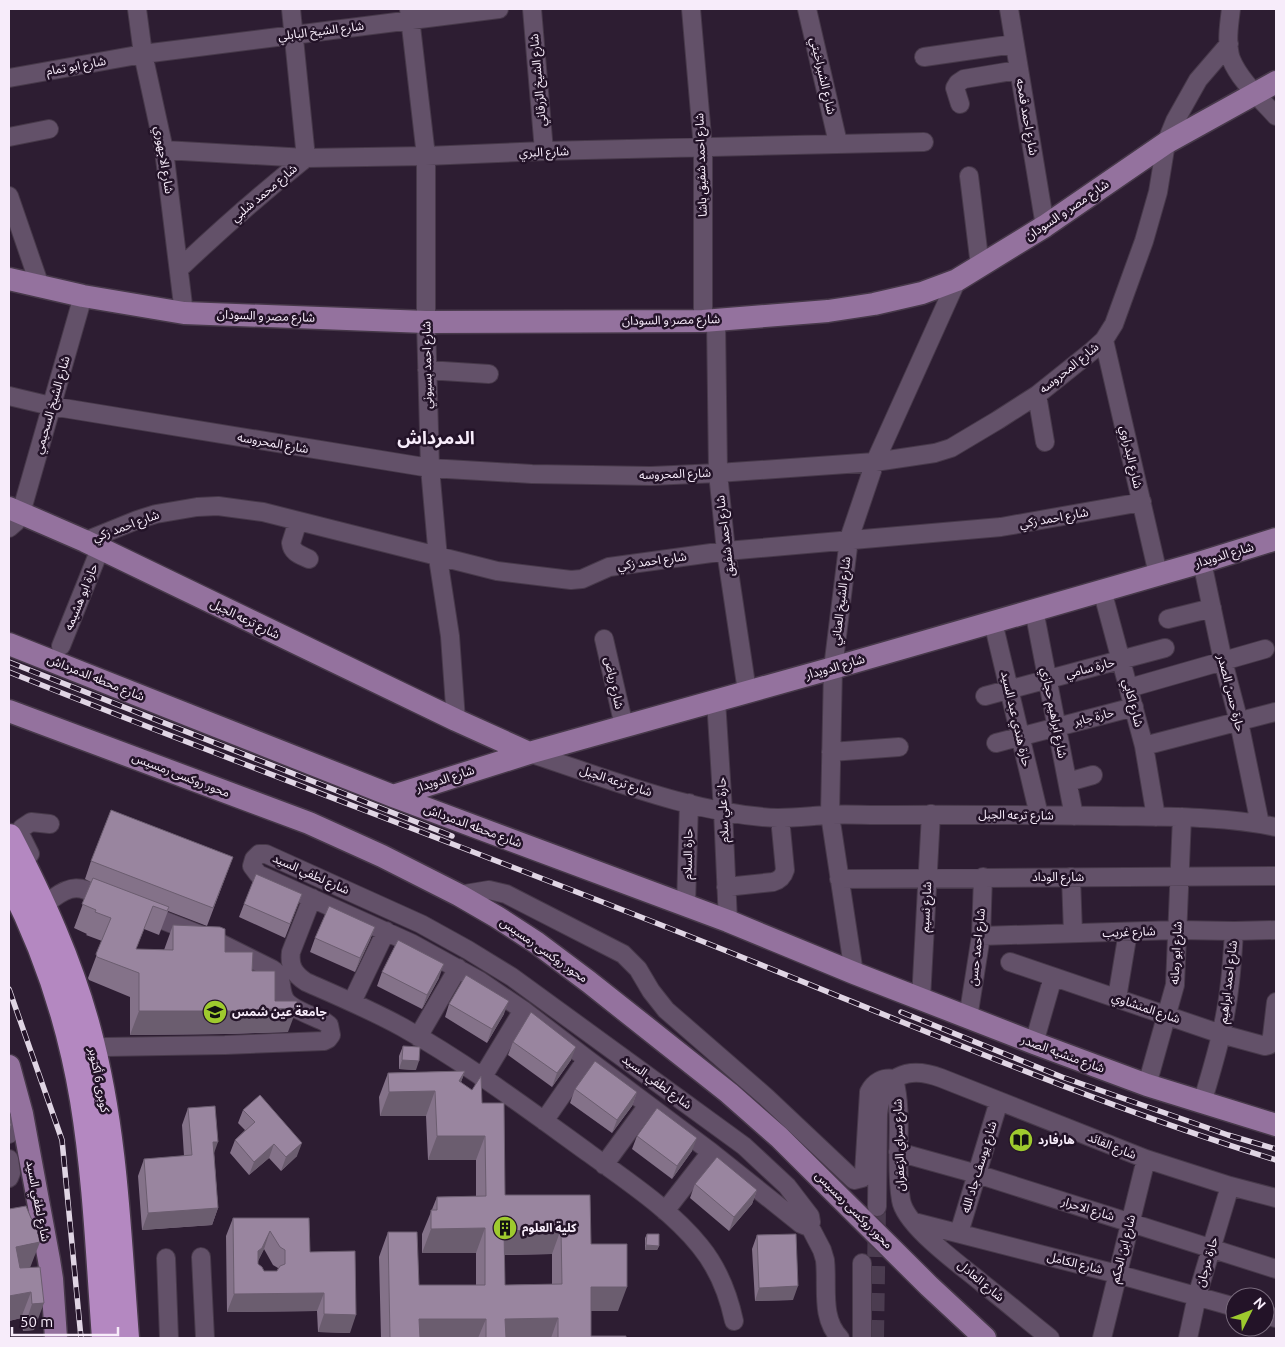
<svg xmlns="http://www.w3.org/2000/svg" width="1285" height="1347" font-family="Ubuntu,'Noto Sans Arabic',sans-serif">
	<style>
		.lines { fill: none; stroke-linecap: round; stroke-linejoin: round }
		.minor-tunnel { stroke: #4b3c50; stroke-width: 18; stroke-dasharray: 18 9; stroke-linecap: butt }
		.minor-casing { stroke: #47394a; stroke-width: 20 }
		.major-casing { stroke: #47394a; stroke-width: 25 }
		.highway-casing { stroke: #47394a; stroke-width: 29 }
		.minor { stroke: #635169; stroke-width: 18 }
		.major { stroke: #94729e; stroke-width: 22 }
		.highway { stroke: #b488c1; stroke-width: 26 }
		.rail-casing { stroke: #e0d5e4; stroke-width: 5.5 }
		.rail { stroke: #231328; stroke-width: 4; stroke-dasharray: 11; stroke-linecap: butt }
		.wall { fill: #847289; fill-rule: evenodd }
		.shaded-wall { fill: #6b5d6f }
		.building { fill: #99859f; stroke: #6b5d6f; fill-rule: evenodd }
		.labels { text-anchor: middle; stroke-width: 5; stroke-linejoin: round; paint-order: stroke }
		.street-label { font-size: 12px; fill: #f7ecfa; stroke: #231328 }
		.poi-label { font-size: 12px; font-weight: bold; fill: #f7ecfa; stroke: #231328; text-anchor: start }
		.district-label { font-size: 18px; font-weight: bold; fill: #f7ecfa; stroke: #231328 }
	</style>
	<rect width="100%" height="100%" fill="#2d1d32"/>
	<g class="lines">
		<!-- minor-tunnel -->
		<path class="minor-tunnel" d="M875,1338L877,1207"/>
		<!-- minor casing -->
		<g class="minor-casing">
			<path id="minor" d="M137,9L143,54L164,150L184,313
				M409,9L426,156V322L430,468L438,558L450,636L456,720
				M532,9L544,151
				M691,9L703,148V321
				M807,9L838,143
				M1009,9L1045,226
				M1231,9C1229,24 1226,44 1231,59C1240,81 1261,99 1276,116
				M924,57L1014,44
				M9,78L143,54L499,9
				M960,104L955,88L958,83L964,79L1018,70
				M9,137L49,129
				M164,150L306,158L426,156L544,151L924,142
				M969,176L980,266
				M9,196L40,286
				M179,269C220,230 262,193 306,158L291,9
				M716,320L718,473L726,551L747,691
				M1104,340L1158,574
				M427,370L489,374
				M1037,395L1045,442
				M9,396L51,406L430,468L532,474L651,476L718,473L875,462L935,453L951,448L998,420L1037,395L1092,351L1104,340L1114,324L1144,241L1158,192L1166,143L1175,121L1198,80L1229,44
				M298,521L291,543C292,553 301,555 309,559
				M9,528L16,522L21,513L83,296
				M85,541L137,520L156,514L197,507L218,506L263,512L497,571L571,580L582,579L609,567L726,551L1001,527L1142,502
				M1202,562L1223,661L1239,722L1260,824
				M1102,590L1144,746L1156,817
				M1034,610L1074,816
				M1168,619L1212,608
				M993,622L1039,815
				M604,639L624,726
				M61,646L100,549
				M1129,688L1265,649
				M985,696L1165,648
				M716,700L723,811L728,921
				M996,743L1134,707
				M1144,746L1275,712
				M831,752L899,747
				M529,753C606,778 697,815 778,818C795,818 811,816 828,815C844,814 861,815 877,815C956,814 1035,815 1113,816C1167,817 1223,816 1276,827
				M1068,782L1093,775
				M30,854L21,836L22,828L31,822L50,824
				M259,854H266L421,924L468,950L512,977L744,1146L787,1186L810,1216L811,1222L806,1226L801,1224L711,1152L587,1059L523,1010L480,981L411,943L258,874L252,866L254,859Z
				M1071,877L1073,933
				M839,879L1276,876
				M726,887L773,882C780,880 783,877 785,870L780,818
				M459,895L489,890L506,894L623,954L638,969L651,991L666,1010L766,1097L854,1180L862,1178L864,1173L869,1092C874,1082 883,1077 894,1079
				M312,898L291,952C289,966 294,974 306,982C338,996 371,1010 402,1027C468,1064 529,1110 590,1154C627,1181 671,1210 700,1246C718,1268 728,1293 734,1321
				M52,899C76,881 83,889 109,899
				M686,905L689,803
				M981,936L1177,930L1234,931L1276,930
				M1010,962L1221,1034L1265,1046L1269,1045L1272,1036L1276,1033
				M854,973L830,815L833,668L849,539L875,462L957,280
				M1117,998L1128,932
				M921,999L931,814
				M352,1002L386,931
				M968,1018L981,936L983,877
				M1272,1036L1276,1002
				M418,1037L458,968
				M1034,1043L1053,977
				M105,1047L225,1045L324,1041L328,1039L331,1035L329,1025L325,1022C315,1017 292,1009 286,1001C278,990 285,977 272,969L216,941L142,912
				M482,1078L523,1010
				M894,1079C904,1118 894,1160 901,1200C905,1226 962,1266 982,1283C1005,1301 1027,1320 1050,1338
				M1147,1085L1175,985L1182,817
				M1202,1103C1214,1063 1226,1023 1230,982C1232,965 1233,948 1234,931
				M544,1121L587,1059
				M9,1134L22,1114
				M898,1152L977,1174L1276,1269
				M9,1159L11,1173L9,1178
				M604,1165L648,1105
				M877,1207L878,1114C882,1076 907,1065 941,1078L1146,1159L1230,1186L1276,1198
				M665,1211L711,1152
				M914,1222L1117,1274L1235,1307
				M809,1225L822,1250L825,1260C828,1286 820,1318 840,1338
				M959,1233L999,1101
				M201,1257L205,1338
				M166,1258L169,1338
				M1265,1315L1276,1318
				M862,1338V1263
				M1102,1338L1146,1159
				M1188,1338L1197,1296L1230,1186"/>
		</g>
		<!-- major casing -->
		<g class="major-casing">
			<path id="major" d="M9,279L83,296L184,313L426,322L703,321L828,311L874,304L922,293L957,280L1045,226L1166,143L1276,82
				M9,508L85,541L456,720L529,753
				M9,644L393,796L728,921L854,973L1034,1043L1147,1085L1276,1125
				M9,711L309,823L382,856L459,895L497,917L537,943L589,982L729,1093L779,1137L929,1286L985,1338
				M393,796L529,753L833,668L1202,562L1276,539
				M9,1066L22,1114L49,1260L52,1279L56,1338"/>
		</g>
		<!-- highway casing -->
		<g class="highway-casing">
			<path id="highway" d="M9,837C41,899 70,962 88,1030C115,1130 118,1235 126,1338
				M9,878C45,947 70,1023 83,1100C96,1179 99,1259 105,1338"/>
		</g>
		<!-- minor -->
		<use href="#minor" class="minor"/>
		<!-- major -->
		<use href="#major" class="major"/>
		<!-- highway -->
		<use href="#highway" class="highway"/>
		<!-- rail casing -->
		<g class="rail-casing">
			<path id="rail" d="M9,662L452,836
				M9,672C241,765 476,851 709,944C896,1018 1084,1101 1276,1160
				M9,989L62,1140L81,1338
				M901,1012L1062,1077L1228,1135L1276,1149"/>
		</g>
		<!-- rail -->
		<use href="#rail" class="rail"/>
	</g>
	<!-- wall -->
	<path class="wall" d="M233,857L207,926L168,911L159,935L144,929L136,949L164,950L173,925L225,952L252,971L275,1001L288,1032L225,1034L130,1035V997L89,980L88,978L102,941L86,935L87,934L74,928L91,882L85,879L91,861Z
		M302,894L285,938L239,917L244,904Z
		M375,927L370,940L355,972L310,952L315,938Z
		M382,972L439,978L422,1009L377,986Z
		M449,1004L504,1014L487,1043L445,1017Z
		M513,1042L571,1060L552,1087L508,1055Z
		M403,1046L416,1070L399,1069V1056Z
		M465,1071L461,1082L482,1103L505,1195L591,1244L618,1311H591V1336L626,1338H381L379,1257L388,1232L419,1285H476V1253H422V1234L437,1197L476,1196V1160H428L426,1116H380L379,1097L388,1073ZM552,1254V1284L505,1285V1255Z
		M575,1089L637,1092L632,1106L612,1133L570,1103Z
		M188,1108L214,1153L218,1208L212,1225L142,1230L138,1176L144,1159L184,1156L182,1125Z
		M243,1110L297,1156L281,1171L269,1158L249,1175L230,1153L235,1140L245,1130L238,1123Z
		M637,1136L692,1151L672,1179L632,1149Z
		M695,1184L757,1190L752,1204L729,1231L690,1198Z
		M9,1209L30,1267L34,1330L23,1331L21,1318L9,1321Z
		M233,1218H309L310,1252L350,1333L318,1332L317,1311L227,1312L226,1236ZM264,1249L273,1265L278,1268L277,1271H264L258,1264V1261Z
		M647,1234L659,1246L657,1250H645V1238Z
		M757,1235L793,1300L755,1301L752,1249Z"/>
	<!-- shaded-wall -->
	<path class="shaded-wall" d="M375,927L370,940L355,972L360,958Z
		M444,964L439,978L422,1009L427,995Z
		M509,1001L504,1014L487,1043L492,1029Z
		M297,1008L288,1032L225,1034L130,1035L139,1011Z
		M576,1047L571,1060L552,1087L557,1073Z
		M402,1060L419,1061L416,1070L399,1069Z
		M465,1071L456,1096L459,1081Z
		M435,1091L426,1116H380L389,1092Z
		M637,1092L632,1106L612,1133L617,1120Z
		M437,1136H485L476,1160H428Z
		M697,1138L692,1151L672,1179L677,1166Z
		M213,1142H218L212,1159Z
		M302,1143L297,1156L281,1171L286,1157Z
		M274,1144L269,1158L249,1175L254,1162Z
		M757,1190L752,1204L729,1231L734,1217Z
		M218,1208L212,1225L142,1230L148,1213Z
		M485,1228L476,1253H422L431,1229Z
		M561,1229L552,1254L495,1255L504,1231Z
		M270,1231L264,1249L256,1265L258,1251Z
		M40,1242L30,1268L9,1272L16,1247Z
		M646,1245L659,1246L657,1250H645Z
		M798,1286L793,1300L755,1301L759,1288Z
		M591,1287H627L618,1311H582Z
		M31,1292L21,1318L9,1321V1296Z
		M324,1293L317,1311L227,1312L234,1294Z
		M44,1303L34,1330L23,1331L32,1304Z
		M324,1314L356,1315L350,1333L318,1332Z
		M558,1318L551,1338H498L505,1319Z
		M419,1319H486L478,1338H412Z"/>
	<!-- building -->
	<path class="building" d="M111,810L233,857L213,908L91,861Z
		M256,874L302,894L290,924L244,904Z
		M93,878L169,907L167,911L153,906L136,949L173,950V925L220,927L225,929V952H253L252,971H275V1001H297V1008L233,1011H139V973L97,957L96,954L111,918L95,912L96,910L82,904Z
		M329,906L375,927L360,958L315,938Z
		M398,940L444,964L427,995L382,972Z
		M466,975L509,1001L492,1029L449,1004Z
		M531,1012L576,1047L557,1073L513,1042Z
		M403,1046L420,1047L419,1061L402,1060Z
		M595,1061L637,1092L617,1120L575,1089Z
		M465,1071L459,1081L472,1090L481,1076L482,1103H504L505,1195H590L591,1244H627V1287H591V1336H626V1338H558V1318L505,1319L506,1338H486V1319H419L420,1338H390L388,1232H417L419,1285H485V1228L431,1229V1210H437V1197L486,1196L485,1136H437L435,1091L389,1092L388,1073ZM561,1229L562,1284L505,1285L504,1231Z
		M260,1095L302,1143L286,1157L274,1144L254,1162L235,1140L255,1122L243,1110Z
		M215,1106L218,1142H213L218,1208L148,1213L144,1159L192,1155L188,1108Z
		M657,1108L697,1138L677,1166L637,1136Z
		M9,1114L11,1125L9,1132Z
		M717,1157L757,1190L734,1217L695,1184Z
		M26,1206L31,1218L36,1225L40,1242L16,1247L20,1268L40,1267L44,1303L32,1304L31,1292L9,1296V1209Z
		M233,1218H309L310,1252L355,1251L356,1315L324,1314V1293L234,1294ZM270,1231L280,1247L285,1250V1264L280,1266L277,1271H264L262,1267L258,1264V1251L262,1248Z
		M647,1234H659V1246L646,1245Z
		M796,1234L798,1286L759,1288L757,1235Z"/>
	<!-- icons -->
	<defs>
		<g id="university-disc" transform="scale(1.25)"><circle r="9.5" fill="#9eca2e" stroke="#231328"/><path d="M0-5L7-2L0 1L-7-2ZM-4 1L0 2.5L4 1V4Q0 6-4 4Z" fill="#111"/></g>
		<g id="library-disc" transform="scale(1.25)"><circle r="9.5" fill="#9eca2e" stroke="#231328"/><path d="M-6-4Q-3-5.5-.7-3.5V5Q-3 3-6 4ZM6-4Q3-5.5 .7-3.5V5Q3 3 6 4Z" fill="#111"/></g>
		<g id="building-disc" transform="scale(1.25)"><circle r="9.5" fill="#9eca2e" stroke="#231328"/><path d="M-4-6H4V6H1V3H-1V6H-4ZM-2.5-4.3h1.7v1.8h-1.7ZM.8-4.3h1.7v1.8H.8ZM-2.5-1h1.7V.8h-1.7ZM.8-1h1.7V.8H.8Z" fill="#111"/></g>
	</defs>
	<g fill-rule="evenodd">
		<use href="#university-disc" x="215" y="1012"/>
		<use href="#library-disc" x="1021" y="1140"/>
		<use href="#building-disc" x="505" y="1228"/>
	</g>
	<g class="labels">
		<!-- street labels -->
		<g class="street-label">
			<text transform="translate(321 31) rotate(-7)" y="4">شارع الشيخ البابلي</text>
			<text transform="translate(76 66) rotate(-10)" y="4">شارع ابو تمام</text>
			<text transform="translate(823 76) rotate(77)" y="4">شارع الشبراخيتي</text>
			<text transform="translate(538 80) rotate(-95)" y="4">شارع الشيخ الزرقاني</text>
			<text transform="translate(1027 117) rotate(80)" y="4">شارع احمد قمحه</text>
			<text transform="translate(544 152) rotate(-2)" y="4">شارع البري</text>
			<text transform="translate(164 160) rotate(81)" y="4">شارع الاجهوري</text>
			<text transform="translate(701 165) rotate(-92)" y="4">شارع احمد شفيق باشا</text>
			<text transform="translate(264 193) rotate(-40)" y="4">شارع محمد شلبي</text>
			<text transform="translate(1067 210) rotate(-34)" y="4">شارع مصر و السودان</text>
			<text transform="translate(266 316) rotate(2)" y="4">شارع مصر و السودان</text>
			<text transform="translate(671 320) rotate(-1)" y="4">شارع مصر و السودان</text>
			<text transform="translate(427 365) rotate(-91)" y="4">شارع احمد بسيوني</text>
			<text transform="translate(1069 368) rotate(-39)" y="4">شارع المحروسه</text>
			<text transform="translate(52 405) rotate(-74)" y="4">شارع الشيخ السحيمي</text>
			<text transform="translate(273 443) rotate(10)" y="4">شارع المحروسه</text>
			<text transform="translate(1131 457) rotate(77)" y="4">شارع البدراوي</text>
			<text transform="translate(675 474) rotate(-2)" y="4">شارع المحروسه</text>
			<text transform="translate(1054 518) rotate(-10)" y="4">شارع احمد زكي</text>
			<text transform="translate(126 526) rotate(-20)" y="4">شارع احمد زكي</text>
			<text transform="translate(725 536) rotate(-97)" y="4">شارع احمد شفيق</text>
			<text transform="translate(1224 555) rotate(-17)" y="4">شارع الدويدار</text>
			<text transform="translate(652 561) rotate(-8)" y="4">شارع احمد زكي</text>
			<text transform="translate(81 597) rotate(-68)" y="4">حارة ابو هشيمه</text>
			<text transform="translate(841 601) rotate(-83)" y="4">شارع الشيخ العناني</text>
			<text transform="translate(245 619) rotate(26)" y="4">شارع ترعه الجبل</text>
			<text transform="translate(835 667) rotate(-16)" y="4">شارع الدويدار</text>
			<text transform="translate(1090 668) rotate(-14)" y="4">حارة سامي</text>
			<text transform="translate(96 678) rotate(22)" y="4">شارع محطه الدمرداش</text>
			<text transform="translate(614 683) rotate(78)" y="4">شارع رياض</text>
			<text transform="translate(1231 693) rotate(76)" y="4">حارة حسن الصدر</text>
			<text transform="translate(1133 703) rotate(75)" y="4">شارع اكابي</text>
			<text transform="translate(1054 713) rotate(79)" y="4">شارع ابراهيم حجازي</text>
			<text transform="translate(1094 717) rotate(-14)" y="4">حارة جابر</text>
			<text transform="translate(1016 719) rotate(77)" y="4">حارة هندي عبد السيد</text>
			<text transform="translate(181 775) rotate(21)" y="4">محور روكسى رمسيس</text>
			<text transform="translate(445 779) rotate(-18)" y="4">شارع الدويدار</text>
			<text transform="translate(616 781) rotate(18)" y="4">شارع ترعه الجبل</text>
			<text transform="translate(723 810) rotate(-93)" y="4">حارة علي سلام</text>
			<text transform="translate(1016 815) rotate(1)" y="4">شارع ترعه الجبل</text>
			<text transform="translate(473 826) rotate(20)" y="4">شارع محطه الدمرداش</text>
			<text transform="translate(688 854) rotate(-89)" y="4">حارة السلام</text>
			<text transform="translate(311 874) rotate(24)" y="4">شارع لطفي السيد</text>
			<text x="1058" y="881">شارع الوداد</text>
			<text transform="translate(926 907) rotate(-87)" y="4">شارع نسيم</text>
			<text transform="translate(1129 932) rotate(-2)" y="4">شارع غريب</text>
			<text transform="translate(977 947) rotate(-84)" y="4">شارع احمد حسن</text>
			<text transform="translate(544 950) rotate(35)" y="4">محور روكسى رمسيس</text>
			<text transform="translate(1176 953) rotate(-87)" y="4">شارع ابو رمانه</text>
			<text transform="translate(1228 982) rotate(-83)" y="4">شارع احمد ابراهيم</text>
			<text transform="translate(1146 1008) rotate(19)" y="4">شارع المنشاوي</text>
			<text transform="translate(1063 1054) rotate(20)" y="4">شارع منشيه الصدر</text>
			<text transform="translate(99 1080) rotate(79)" y="4">كوبرى 6 أكتوبر</text>
			<text transform="translate(657 1082) rotate(36)" y="4">شارع لطفي السيد</text>
			<text transform="translate(899 1145) rotate(-92)" y="4">شارع سراي الزعفران</text>
			<text transform="translate(1112 1146) rotate(22)" y="4">شارع القائد</text>
			<text transform="translate(979 1167) rotate(-73)" y="4">شارع يوسف جاد الله</text>
			<text transform="translate(38 1201) rotate(79)" y="4">شارع لطفي السيد</text>
			<text transform="translate(1088 1209) rotate(17)" y="4">شارع الاحرار</text>
			<text transform="translate(854 1210) rotate(45)" y="4">محور روكسى رمسيس</text>
			<text transform="translate(1123 1249) rotate(-76)" y="4">شارع ابن الحكم</text>
			<text transform="translate(1207 1262) rotate(-74)" y="4">حارة مرجان</text>
			<text transform="translate(1075 1263) rotate(14)" y="4">شارع الكامل</text>
			<text transform="translate(981 1281) rotate(40)" y="4">شارع العادل</text>
		</g>
		<!-- poi labels -->
		<g class="poi-label">
			<text x="232" y="1016">جامعة عين شمس</text>
			<text x="1038" y="1144">هارفارد</text>
			<text x="522" y="1232">كلية العلوم</text>
		</g>
		<!-- district labels -->
		<g class="district-label">
			<text x="436" y="444">الدمرداش</text>
		</g>
	</g>
	<!-- border -->
	<rect width="1285" height="1347" fill="none" stroke="#f7ecfa" stroke-width="20"/>
	<!-- north arrow -->
	<g transform="translate(1250 1312) rotate(48)"><circle r="24" fill="#231328" stroke="#786a7c"/>
	<path d="M0-4L9 19L0 12L-9 19Z" fill="#9eca2e"/>
	<text y="-8" font-size="14" font-weight="bold" text-anchor="middle" fill="#f7ecfa">N</text>
	</g>
	<!-- scale -->
	<path d="M12 1327v8h106v-8" fill="none" stroke="#f7ecfa" stroke-width="2.5"/>
	<text x="20" y="1327" font-size="15" fill="#f7ecfa" stroke="#231328" stroke-width="4" paint-order="stroke">50 m</text>
</svg>
